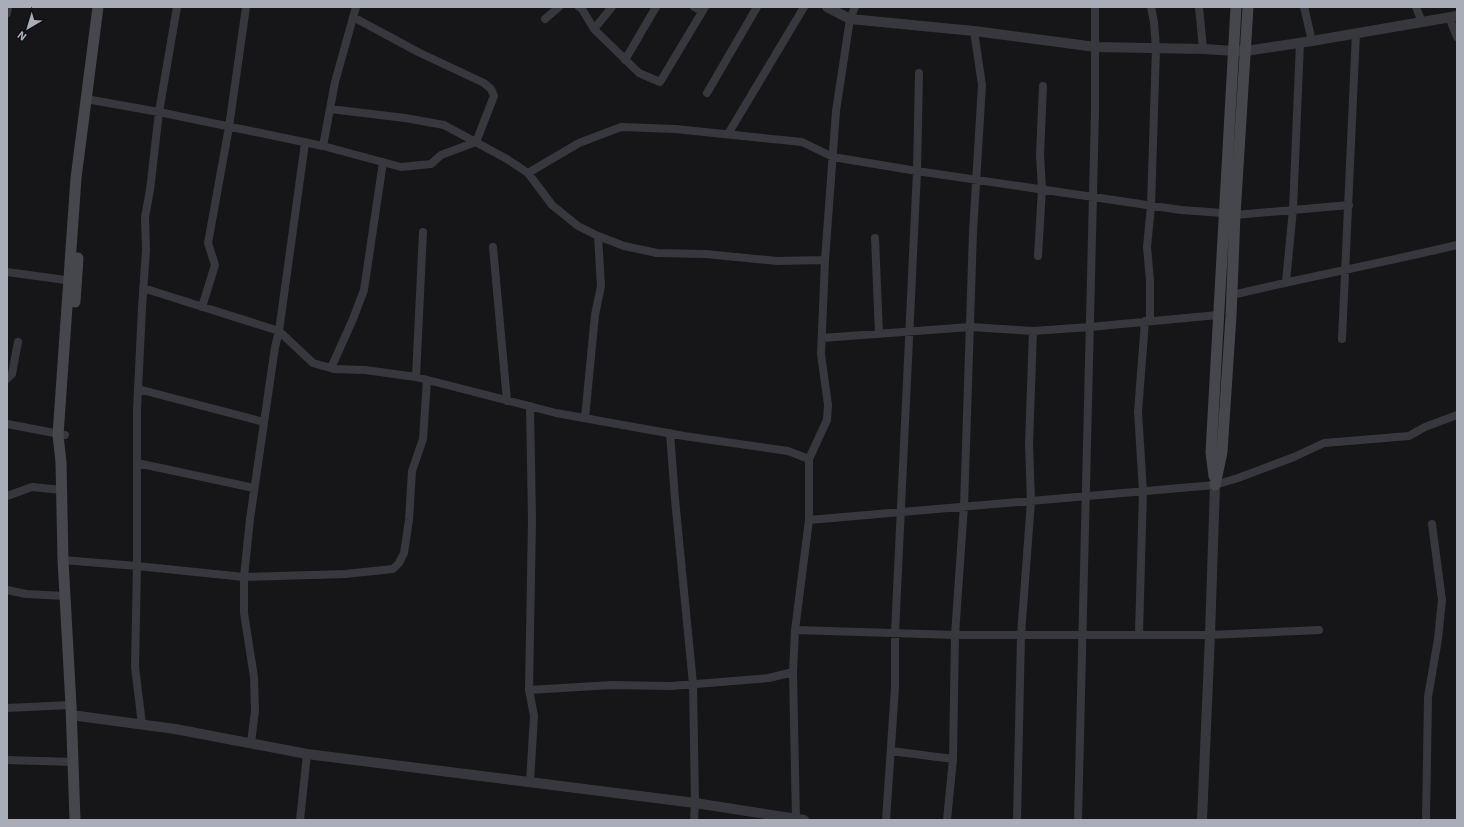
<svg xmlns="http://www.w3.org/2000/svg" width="1464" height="827" font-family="'IBM Plex Sans',sans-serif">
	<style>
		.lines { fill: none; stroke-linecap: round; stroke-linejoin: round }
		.minor { stroke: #37383d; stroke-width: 8 }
		.tertiary { stroke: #37383d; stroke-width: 10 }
		.secondary { stroke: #45474d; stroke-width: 11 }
	</style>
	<rect width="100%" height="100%" fill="#161618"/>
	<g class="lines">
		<!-- minor -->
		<path class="minor" d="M579,7L582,9L594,29L639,73L660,82L705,7
			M694,7L702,11
			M1199,7L1203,49
			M1304,7L1312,41
			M1416,7L1422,22
			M7,13L8,7
			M1449,17L1457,37
			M545,19L559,7
			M594,29L612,7
			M625,60L656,7
			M707,93L757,7
			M86,99L159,112L323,146L401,167L431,164L441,155L476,142L494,96L491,89L484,83L418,52L353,17
			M330,109L405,118L444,125L507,159L528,173L552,205L578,226L598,236L624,246L657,253L705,254L777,261L825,260
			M728,134L804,7
			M323,146L335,82L356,7
			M528,173L579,143L621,127L675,129L802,142L833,157L917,171L1181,210L1223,213
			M1235,215L1349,205
			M875,238L879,334
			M493,247L507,401
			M1038,256L1042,189L1040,155L1043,86
			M7,272L73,281
			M1286,282L1293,209L1300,42
			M143,288L279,331L313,363L334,369L365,370L416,377L556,413L684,436L788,451L809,459
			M1232,295C1307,277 1382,263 1457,245
			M202,307L215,265L208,243L229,127L246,7
			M1150,321V281L1147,247L1151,206L1156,48L1154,22L1151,7
			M822,338L970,327L1033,331L1090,327L1218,315
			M1342,339L1356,33
			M331,368L353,319L364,290L383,162
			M416,377L423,232
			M7,379L12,374L18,342
			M138,389L264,422
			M530,406L532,520L529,690L534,716L530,782
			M585,418L595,315L601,286L598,236
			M7,424L65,435
			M670,433L675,499L693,684L695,803L694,820
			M137,463L254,488
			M7,496L32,487L62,490
			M809,520L1215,485L1238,478L1294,457L1324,443L1409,436L1425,427L1457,415
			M63,560L137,566L244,577L345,574L393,569L399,563L404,553L409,520L412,471L423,439L427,380
			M7,590L26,594L65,596
			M795,630L955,635H1210L1319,630
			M1139,634L1143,491L1138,412L1145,321
			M529,690L612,685L671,686L769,678L793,672
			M7,708L71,705
			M142,724L135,667L137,566V410L142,308L146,250L145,217L150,190L159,112L177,7
			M251,743L255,711L254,677L244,613V577L250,519L275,347L279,331L305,143
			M891,751L953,759
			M7,760L73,762
			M300,820L307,754
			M796,820L793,672L795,630L809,520V459L827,420L828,405L821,354L825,260L836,111L850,19L855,7
			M886,820L895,688V633L917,171L919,73
			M947,820L953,759L955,635L964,506L973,232L982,85L974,31
			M1017,820L1021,635L1031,501L1029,444L1033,331
			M1078,820L1095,111V7
			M1426,820L1428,697L1438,639L1442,600L1432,524"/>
		<!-- tertiary -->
		<path class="tertiary" d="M827,7L850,19L974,31L1096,47L1203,49L1234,51H1246L1312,41L1457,16
			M71,715L175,729L307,754L695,803L804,820
			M1202,820L1210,635L1215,485"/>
		<!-- secondary -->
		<path class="secondary" d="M75,302L78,258
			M1214,476L1211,452L1236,7
			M1215,485L1222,452L1231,316L1235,215L1248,7
			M75,820L71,705L63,560L61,462L58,435L76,178L98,7"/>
	</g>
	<!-- border -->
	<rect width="1464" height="827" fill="none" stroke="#a8adb8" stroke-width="16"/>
	<!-- north arrow -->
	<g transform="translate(28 28) rotate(218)" stroke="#111113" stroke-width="3" paint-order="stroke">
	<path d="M0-3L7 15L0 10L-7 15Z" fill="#a8adb8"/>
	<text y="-6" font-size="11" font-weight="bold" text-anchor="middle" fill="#a8adb8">N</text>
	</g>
</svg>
